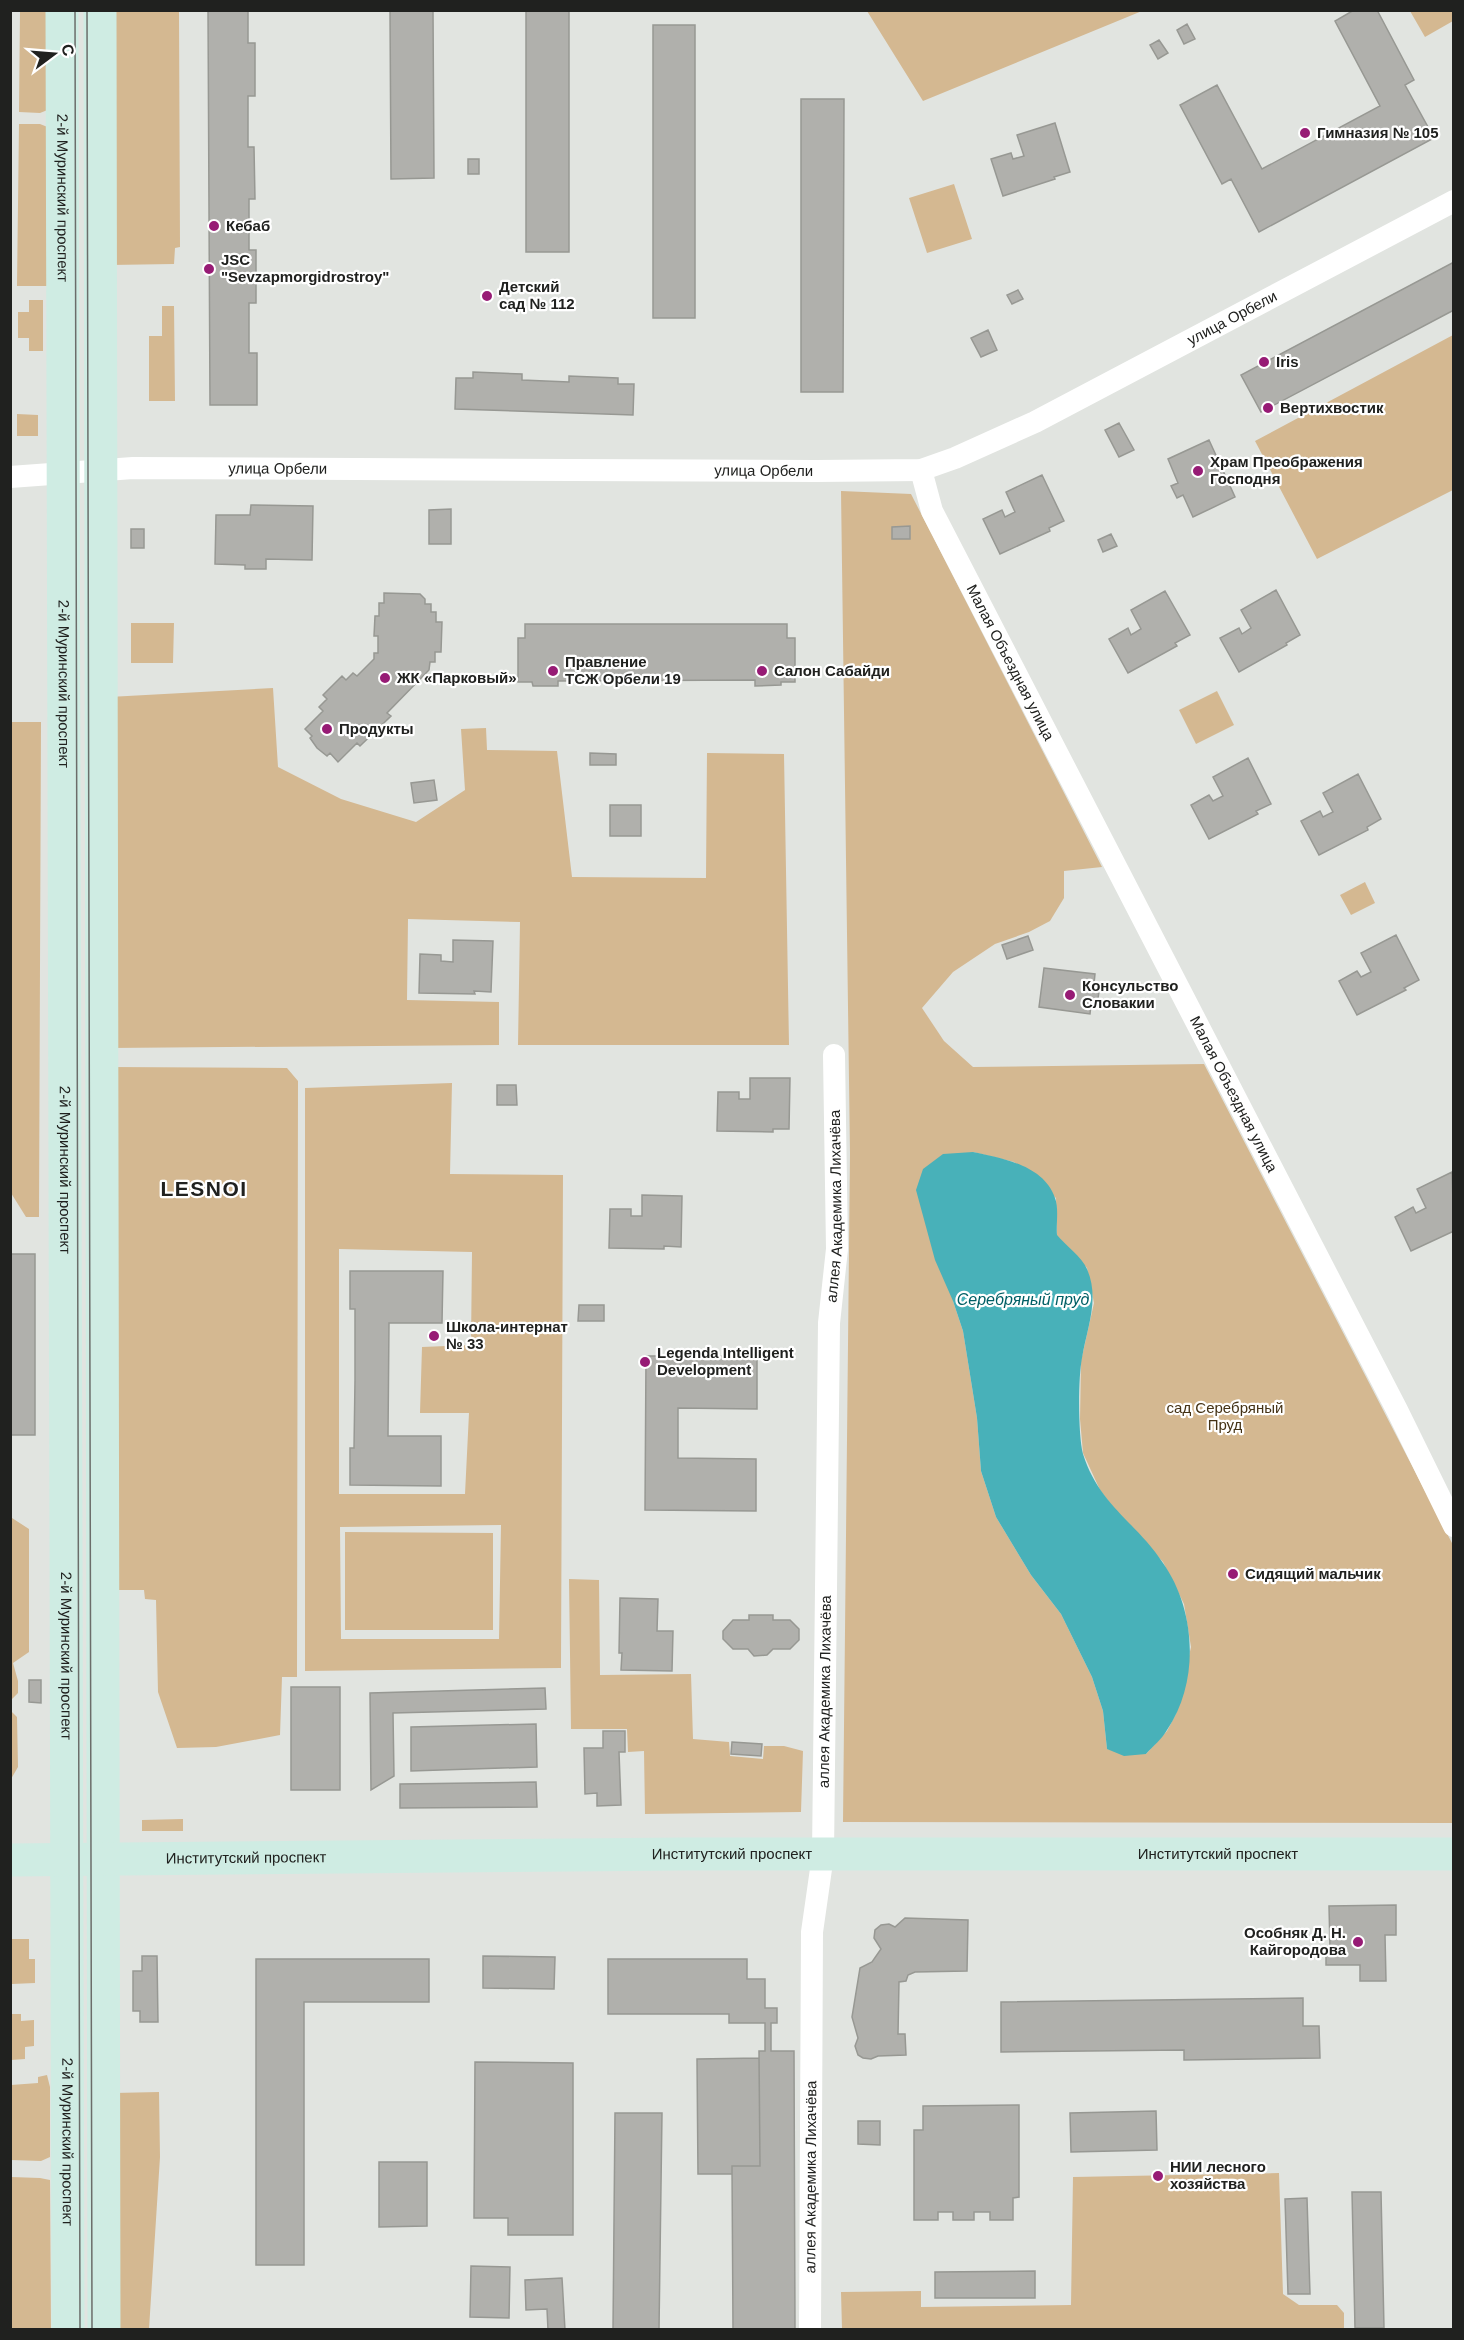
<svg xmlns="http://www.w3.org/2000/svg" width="1464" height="2340" font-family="Arial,sans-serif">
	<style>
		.green { fill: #d4b891; fill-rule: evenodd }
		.water { fill: #48b1b9 }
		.building { fill: #b0b0ac; stroke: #979893; stroke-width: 1.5 }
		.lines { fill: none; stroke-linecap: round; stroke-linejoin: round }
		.street { stroke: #fff; stroke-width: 22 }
		.secondary { stroke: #cfece3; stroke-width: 33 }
		.tram { stroke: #6b6d6a; stroke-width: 1.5 }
		.poi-dot { fill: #971b75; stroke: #fff; stroke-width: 2 }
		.labels { text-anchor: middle; stroke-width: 4.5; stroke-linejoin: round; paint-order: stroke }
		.poi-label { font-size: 15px; font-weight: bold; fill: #20211f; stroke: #fff; text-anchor: start }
		.street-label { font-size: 15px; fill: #20211f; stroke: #fff }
		.park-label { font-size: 15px; fill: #443215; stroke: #fff }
		.water-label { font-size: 16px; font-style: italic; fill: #005f65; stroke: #fff }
		.district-label { font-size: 21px; font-weight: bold; letter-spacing: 1.5px; fill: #20211f; stroke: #fff }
	</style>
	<rect width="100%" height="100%" fill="#e1e4e0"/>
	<!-- green -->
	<path class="green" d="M20,11H50V109L40,113L19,112Z
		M110,11H179L180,247L175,248L174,264L110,265Z
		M867,11H1142L923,101Z
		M1410,11H1453V21L1425,37Z
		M19,124H40L50,128V286H17Z
		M954,184L972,239L927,253L909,198Z
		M29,300H43V351H29V338H18V312H29Z
		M162,306H174L175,401H149V336H162Z
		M1453,335V490L1317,559L1255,441Z
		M17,414L38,415V436H17Z
		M841,491L911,494L1102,867L1064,871V898L1050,921L1029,932L995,944L953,972L922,1008L944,1041L973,1067L1204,1064L1453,1545V1823L843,1822L850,1154ZM973,1152L1014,1162L1056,1198L1057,1236L1087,1268L1094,1303L1081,1361L1080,1419L1083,1453L1100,1490L1119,1515L1163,1562L1184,1604L1191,1647L1176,1714L1167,1731L1146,1754L1107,1749L1103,1711L1092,1677L1061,1614L1031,1575L996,1517L981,1471L977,1418L963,1331L953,1301Z
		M131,623H174L173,663H131Z
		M273,688L278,767L341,799L416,822L465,790L461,729L486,728L487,750L557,751L572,877L706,878L707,753L784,754L789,1045H518L520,922L408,919L407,1000L499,1002V1045L109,1048V697Z
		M1217,691L1234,725L1196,744L1179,710Z
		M11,722H41L39,1217H26L11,1193Z
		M1365,882L1375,903L1351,915L1340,895Z
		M108,1067L287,1068L298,1081L297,1677H282L280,1735L216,1747L177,1748L158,1692L156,1600L145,1599L144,1590H112Z
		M452,1083L450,1174L563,1175L561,1668L305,1671V1088ZM339,1249L472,1252L471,1345L422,1347L420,1413H469L465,1494H339ZM501,1525L499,1639H341L340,1527Z
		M12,1518L29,1529V1652L13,1663L18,1681V1693L11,1700L10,1520Z
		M345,1532L493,1533V1630H345Z
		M569,1579L599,1580L600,1675L691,1674L693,1739L729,1742L730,1756L763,1759L764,1746H784L803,1751L801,1812L645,1814L644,1751L628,1752L627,1729H571Z
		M11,1711L17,1717L18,1767L11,1779Z
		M183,1819V1831H142V1820Z
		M11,1939H29V1959H35V1983L12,1984Z
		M11,2014H21V2021L34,2020V2046L25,2047V2059L11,2060Z
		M47,2075L50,2087V2157L41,2161L11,2160V2085L38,2083V2077Z
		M159,2092L160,2157L149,2329H114V2093Z
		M1279,2173L1283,2294L1299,2305H1337L1344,2313V2329H842L841,2292L921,2291V2307L1071,2305L1073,2177Z
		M11,2177L40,2178L50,2180L51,2329H11Z"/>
	<!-- water -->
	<path class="water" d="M973,1152C1001,1158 1044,1165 1055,1198C1059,1208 1056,1225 1057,1235C1065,1245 1082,1257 1087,1269C1100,1299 1087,1328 1082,1358C1078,1378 1078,1435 1083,1454C1099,1505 1136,1522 1163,1563C1196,1610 1200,1681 1167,1730C1162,1739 1153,1746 1146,1754L1124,1756L1107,1749L1103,1711L1092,1677L1061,1614L1031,1575L996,1517L981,1471L977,1418L963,1331L953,1301L935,1260L916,1190L923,1169L943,1154Z"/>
	<!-- building -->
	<path class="building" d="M208,10H248V43H255V96H248V147H254L255,199H249V250H256V303H249V353H257V405H210Z
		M390,10H433L434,178L391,179Z
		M526,10H569V252H526Z
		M1354,10H1377L1414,80L1405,85L1434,138L1259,232L1231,179L1222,184L1180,105L1217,85L1262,169L1380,106L1335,21Z
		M1187,24L1195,39L1184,44L1177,30Z
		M653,25H695V318H653Z
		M1159,40L1168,53L1158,59L1150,45Z
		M801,99H844L843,392H801Z
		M1055,123L1070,172L1054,177L1055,179L1003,196L991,159L1011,153L1013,159L1024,156L1017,135Z
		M468,159H479V174H468Z
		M1454,262V310L1261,412L1241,375Z
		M1018,290L1023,299L1012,304L1007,295Z
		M988,330L997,350L981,357L971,338Z
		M473,372L522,374V380L569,382V376L618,378V384H634L633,415L455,409L456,378H473Z
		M1119,423L1134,450L1119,457L1105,430Z
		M1209,440L1235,497L1193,517L1183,495L1177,498L1171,486L1178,483L1168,459Z
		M1042,475L1064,521L1049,528L1050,531L1000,554L983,519L1002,510L1005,517L1015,512L1006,492Z
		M251,505L313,506L312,560L266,559V569H245V565L215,564L216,515H250Z
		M451,509V544H429V510Z
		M910,526V539H892V527Z
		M131,529H144V548H131Z
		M1111,534L1117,546L1103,552L1098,540Z
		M1276,590L1300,635L1286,643L1287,645L1239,672L1220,638L1239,628L1242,634L1251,628L1241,610Z
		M1165,591L1190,635L1175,643L1177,646L1128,673L1109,639L1128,628L1131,635L1141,629L1131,610Z
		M384,593L420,594L425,599V604H431V612H436V622H442L441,652H435V662H430L429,670L387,713L391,716L360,746L357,743L338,762L330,753L327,756L317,748L310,738L312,736L305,729L323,711L319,707L327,699L323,695L342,676L346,680L353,673L357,676L374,659V653H378V636H374L375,616H379V603H384Z
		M525,624H787V638H795V682H781V685L755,686V680L558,681V686H533L532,682H518V638H525Z
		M590,753L616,754V765H590Z
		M1248,758L1271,804L1256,811L1258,814L1209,839L1191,805L1209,795L1213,801L1223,796L1213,777Z
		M1358,774L1381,819L1367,827L1368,830L1319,855L1301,821L1320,811L1323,817L1333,812L1323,793Z
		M434,780L437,800L414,803L411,783Z
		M610,805H641V836H610Z
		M1396,935L1419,980L1404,988L1406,990L1357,1015L1339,981L1357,971L1361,977L1371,972L1361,953Z
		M1028,936L1033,950L1007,959L1002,945Z
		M453,940L493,941L491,992L474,991L475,994L419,993L420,954L441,955V961L453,962Z
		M1044,968L1095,974L1094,984L1100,985L1097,1005L1091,1004L1090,1014L1039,1007Z
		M750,1078H790L789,1129H773V1132L717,1131L718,1092H739V1099H750Z
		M497,1085H516L517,1105H497Z
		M1452,1172L1454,1231L1411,1251L1395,1217L1413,1207L1416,1213L1426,1208L1417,1189Z
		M642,1195L682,1196L681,1247L664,1246V1249L609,1248L610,1209H631V1216H642Z
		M10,1254H35V1435H10Z
		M350,1271H443L442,1323H389L388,1436H441V1486L350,1485V1448H354L355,1380V1309H350Z
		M579,1305H604V1321H578Z
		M646,1356H757V1409L678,1408V1458L756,1459V1511L645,1510Z
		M620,1598L658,1599L657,1631H673L672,1671L621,1670L622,1653H619Z
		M749,1615H773V1620H790L799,1629V1640L790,1649H773L767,1655L754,1656L748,1649H733L723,1639V1631L733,1620H749Z
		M29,1680H41V1703L29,1702Z
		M291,1687H340V1790H291Z
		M545,1688L546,1709L393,1713L394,1776L371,1790L370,1693Z
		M536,1724L537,1767L411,1771V1727Z
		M603,1731H625V1752H619L621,1805L597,1806V1793L585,1794L584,1748H603Z
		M732,1742L762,1744L761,1756L731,1754Z
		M536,1782L537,1807L400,1808V1784Z
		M1396,1905V1935H1385L1386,1981H1360V1965H1326V1949H1330L1329,1906Z
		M905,1918L968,1920L967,1971L915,1972L908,1975L906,1981L899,1982L898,2034H905L906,2055L878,2056L871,2059L863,2058L858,2055L855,2046L858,2038L852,2017L860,1968L872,1962L881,1949L874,1938L875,1930L881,1925L889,1924L895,1927Z
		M142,1956H157L158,2022H140V2011H133V1971H142Z
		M483,1956L555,1957L554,1989L483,1988Z
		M256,1959H429V2002H304V2265H256Z
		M608,1959H747V1979H765V2008H777V2023H771V2051H794L795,2330H733L732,2166H760L759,2051H765V2023H729V2014H608Z
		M1303,1998V2026H1319L1320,2058L1184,2060V2050L1001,2052V2002Z
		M759,2058L760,2166H732V2174H698L697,2059Z
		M475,2062L573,2063V2235H508V2218H474Z
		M1019,2105V2197L1013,2198V2220H990V2212H974V2220H953V2212H938V2220H914V2130H923V2106Z
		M1156,2111L1157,2150L1071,2152L1070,2113Z
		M615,2113H662L659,2330H613Z
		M858,2121H880V2145L858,2144Z
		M379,2162H427V2226L379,2227Z
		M1352,2192H1381L1384,2328H1355Z
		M1307,2198L1310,2294H1288L1285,2199Z
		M471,2266L510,2267L509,2318L470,2317Z
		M1035,2271V2298H935V2272Z
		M562,2278L565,2330H548L547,2309L526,2310L525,2280Z"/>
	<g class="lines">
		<!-- street -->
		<g class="street">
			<path id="s1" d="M921,470L932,511L1397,1410L1454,1526"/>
			<path id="s2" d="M10,477L133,468L816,471L921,470L955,458L1035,422L1454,201"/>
			<path id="s3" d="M810,2330L812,1932L823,1855L829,1323L837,1249L834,1055"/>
		</g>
		<!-- secondary -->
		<g class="secondary">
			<path id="s4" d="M62,10L68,2330"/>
			<path d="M100,10L104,2330"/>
			<path id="s5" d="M10,1860L685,1854H1454"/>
		</g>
		<!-- tram -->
		<path class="tram" d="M75,10L80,2330
			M87,10L92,2330"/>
	</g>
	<!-- markers -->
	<g class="poi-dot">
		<circle cx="1305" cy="133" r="6"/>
		<circle cx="214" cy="226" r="6"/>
		<circle cx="209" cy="269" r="6"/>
		<circle cx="487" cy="296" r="6"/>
		<circle cx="1264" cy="362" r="6"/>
		<circle cx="1268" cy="408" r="6"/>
		<circle cx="1198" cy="471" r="6"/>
		<circle cx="553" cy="671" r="6"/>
		<circle cx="762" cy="671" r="6"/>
		<circle cx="385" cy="678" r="6"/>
		<circle cx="327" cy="729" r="6"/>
		<circle cx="1070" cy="995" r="6"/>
		<circle cx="434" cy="1336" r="6"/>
		<circle cx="645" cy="1362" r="6"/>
		<circle cx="1233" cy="1574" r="6"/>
		<circle cx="1358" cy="1942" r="6"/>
		<circle cx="1158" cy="2176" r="6"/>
	</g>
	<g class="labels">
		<!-- poi labels -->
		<g class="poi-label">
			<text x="1317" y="138">Гимназия № 105</text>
			<text x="226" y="231">Кебаб</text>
			<text x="221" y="265">JSC<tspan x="221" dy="17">"Sevzapmorgidrostroy"</tspan></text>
			<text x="499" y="292">Детский<tspan x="499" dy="17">сад № 112</tspan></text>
			<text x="1276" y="367">Iris</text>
			<text x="1280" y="413">Вертихвостик</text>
			<text x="1210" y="467">Храм Преображения<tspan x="1210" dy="17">Господня</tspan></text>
			<text x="565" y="667">Правление<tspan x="565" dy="17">ТСЖ Орбели 19</tspan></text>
			<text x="774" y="676">Салон Сабайди</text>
			<text x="397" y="683">ЖК «Парковый»</text>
			<text x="339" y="734">Продукты</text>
			<text x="1082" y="991">Консульство<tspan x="1082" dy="17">Словакии</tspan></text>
			<text x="446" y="1332">Школа-интернат<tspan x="446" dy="17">№ 33</tspan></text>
			<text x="657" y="1358">Legenda Intelligent<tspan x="657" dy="17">Development</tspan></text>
			<text x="1245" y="1579">Сидящий мальчик</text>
			<text x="1346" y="1938" text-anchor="end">Особняк Д. Н.<tspan x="1346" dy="17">Кайгородова</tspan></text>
			<text x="1170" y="2172">НИИ лесного<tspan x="1170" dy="17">хозяйства</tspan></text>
		</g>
		<!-- street labels -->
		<g class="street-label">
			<text dy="5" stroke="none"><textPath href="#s4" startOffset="188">2-й Муринский проспект</textPath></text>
			<text dy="5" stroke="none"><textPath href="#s2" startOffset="1258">улица Орбели</textPath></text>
			<text dy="5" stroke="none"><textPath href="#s2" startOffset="268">улица Орбели</textPath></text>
			<text dy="5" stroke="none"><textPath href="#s2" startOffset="754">улица Орбели</textPath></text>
			<text dy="5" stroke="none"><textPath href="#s1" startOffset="213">Малая Объездная улица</textPath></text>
			<text dy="5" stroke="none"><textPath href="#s4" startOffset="674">2-й Муринский проспект</textPath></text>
			<text dy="5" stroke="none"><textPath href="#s1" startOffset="699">Малая Объездная улица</textPath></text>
			<text dy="5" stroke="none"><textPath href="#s4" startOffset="1160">2-й Муринский проспект</textPath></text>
			<text dy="5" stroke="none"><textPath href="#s3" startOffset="1125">аллея Академика Лихачёва</textPath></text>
			<text dy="5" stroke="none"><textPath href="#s4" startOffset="1646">2-й Муринский проспект</textPath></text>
			<text dy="5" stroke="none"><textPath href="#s3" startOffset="639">аллея Академика Лихачёва</textPath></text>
			<text dy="5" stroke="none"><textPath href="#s5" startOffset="722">Институтский проспект</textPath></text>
			<text dy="5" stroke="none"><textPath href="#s5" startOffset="1208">Институтский проспект</textPath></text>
			<text dy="5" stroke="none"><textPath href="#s5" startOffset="236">Институтский проспект</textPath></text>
			<text dy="5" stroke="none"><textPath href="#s4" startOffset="2132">2-й Муринский проспект</textPath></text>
			<text dy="5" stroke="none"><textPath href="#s3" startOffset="153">аллея Академика Лихачёва</textPath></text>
		</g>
		<!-- park labels -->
		<g class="park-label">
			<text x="1225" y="1413">сад Серебряный<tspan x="1225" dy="17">Пруд</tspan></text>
		</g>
		<!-- water labels -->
		<g class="water-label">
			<text x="1023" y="1305">Серебряный пруд</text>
		</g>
		<!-- district labels -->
		<g class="district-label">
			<text x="204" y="1196">LESNOI</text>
		</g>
	</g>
	<!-- border -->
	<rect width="1464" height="2340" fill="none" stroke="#20211f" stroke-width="24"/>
	<!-- north arrow -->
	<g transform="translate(54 54) rotate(74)" stroke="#ffffff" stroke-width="4.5" paint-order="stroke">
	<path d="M0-4.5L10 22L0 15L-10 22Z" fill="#20211f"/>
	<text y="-9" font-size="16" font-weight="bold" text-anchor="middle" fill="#20211f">С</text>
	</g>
</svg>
